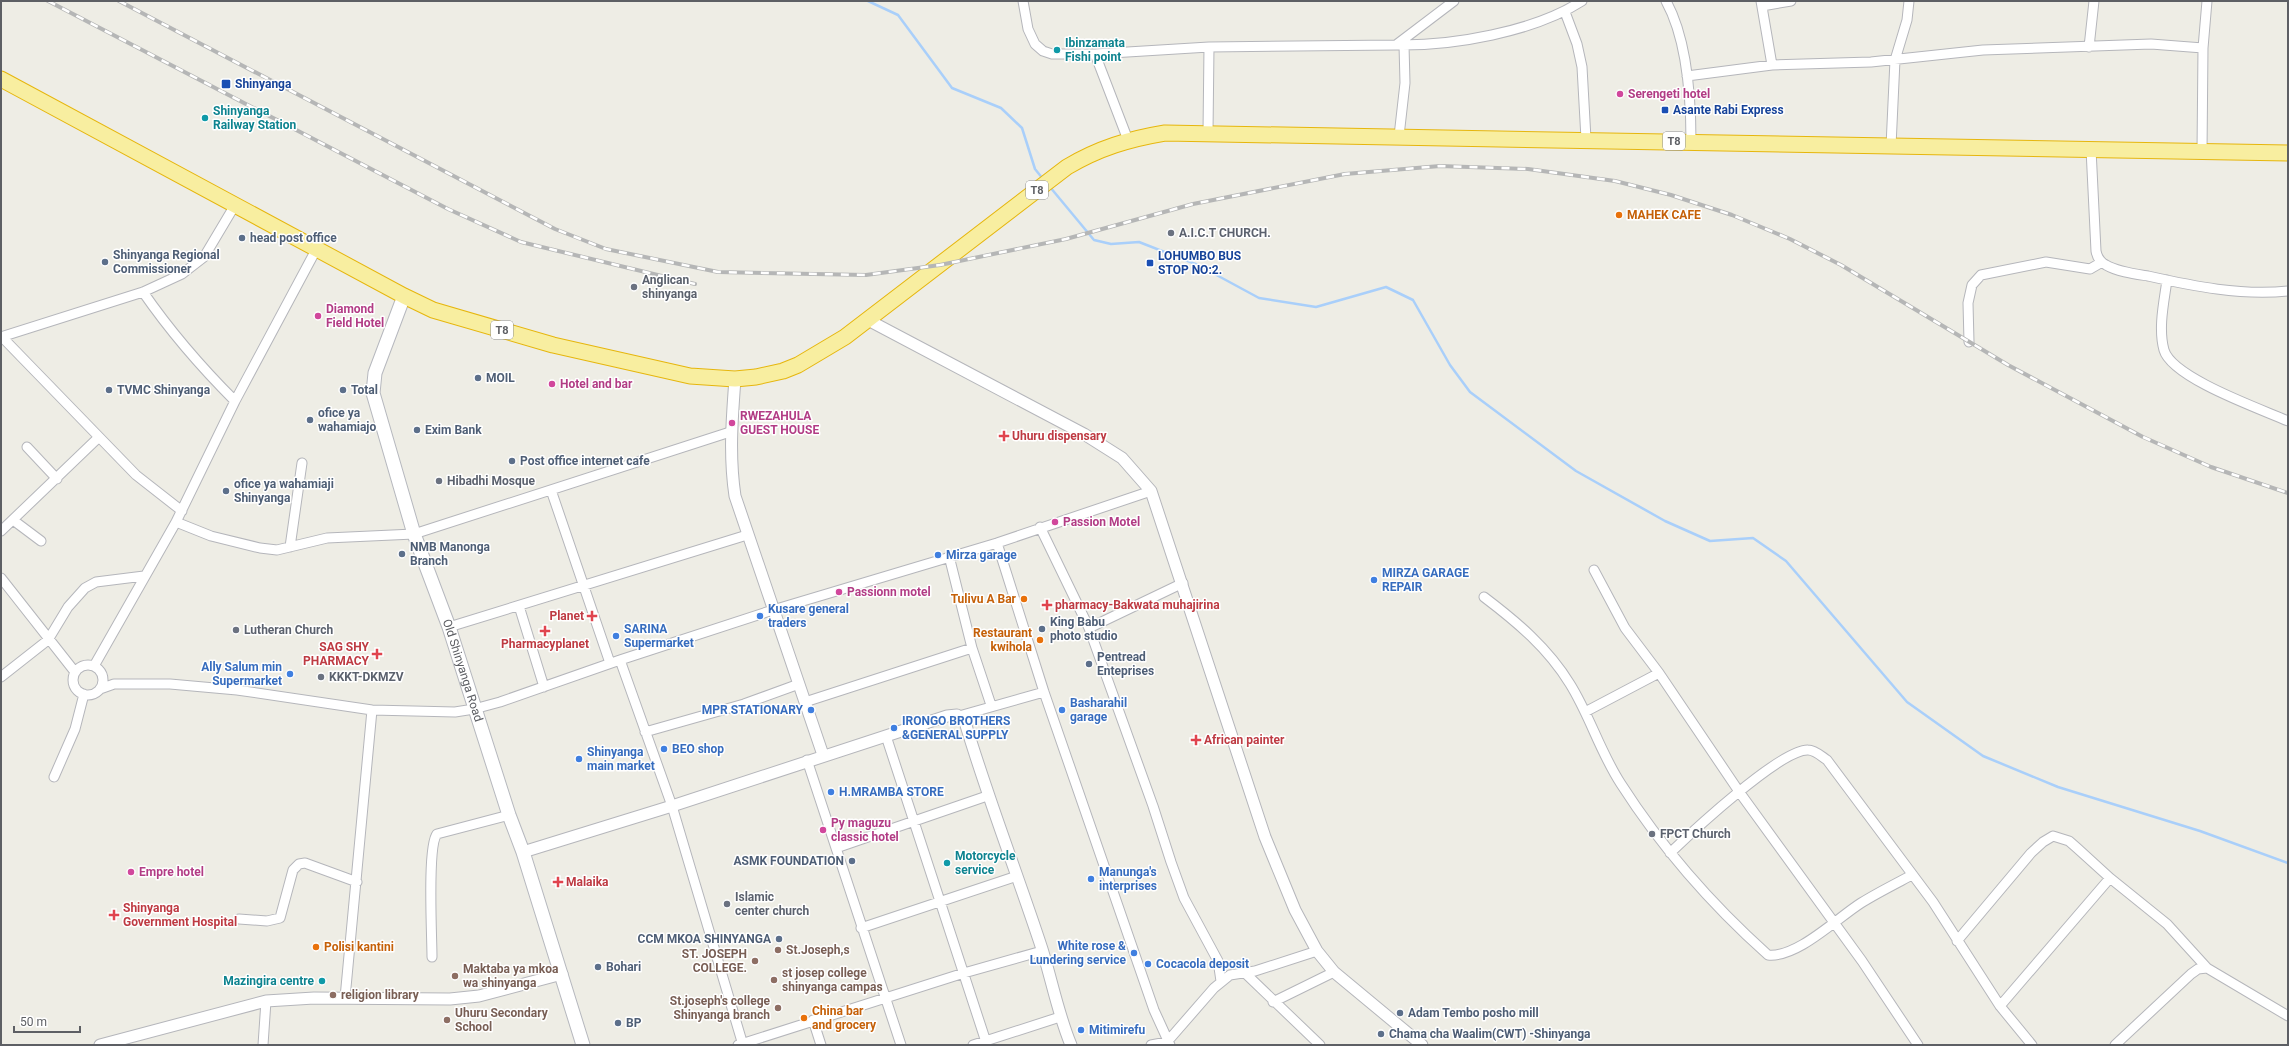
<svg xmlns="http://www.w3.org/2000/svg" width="2289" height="1046" font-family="Roboto,sans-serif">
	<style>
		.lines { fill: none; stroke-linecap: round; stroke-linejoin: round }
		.stream { stroke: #a9cffa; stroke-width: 2.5 }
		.minor-casing { stroke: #b5b6bb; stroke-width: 11 }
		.tertiary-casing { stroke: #b5b6bb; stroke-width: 13 }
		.secondary-casing { stroke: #b6b8be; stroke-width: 15 }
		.trunk-casing { stroke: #e6b60d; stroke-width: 17 }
		.minor { stroke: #fff; stroke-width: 9 }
		.tertiary { stroke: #fff; stroke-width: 11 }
		.secondary { stroke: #fff; stroke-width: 13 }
		.trunk { stroke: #f8eea0; stroke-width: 15 }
		.rail-casing { stroke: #b5b6b6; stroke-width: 4 }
		.rail { stroke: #fff; stroke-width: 2.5; stroke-dasharray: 8; stroke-linecap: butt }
		.culture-dot { fill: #0f9aa8; stroke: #fff; stroke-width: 1.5 }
		.transit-dot { fill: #1a4fb4; stroke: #fff; stroke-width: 1.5 }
		.hotel-dot { fill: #d1479c; stroke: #fff; stroke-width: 1.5 }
		.food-dot { fill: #e8710a; stroke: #fff; stroke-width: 1.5 }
		.worship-dot { fill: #6b7280; stroke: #fff; stroke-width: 1.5 }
		.service-dot { fill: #5c6f8a; stroke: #fff; stroke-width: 1.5 }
		.health-dot { fill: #e0444e; stroke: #fff; stroke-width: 1.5 }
		.shop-dot { fill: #3f7fe0; stroke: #fff; stroke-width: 1.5 }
		.education-dot { fill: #8d6e63; stroke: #fff; stroke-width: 1.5 }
		.labels { text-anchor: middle; stroke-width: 3; stroke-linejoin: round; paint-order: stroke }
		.shield { fill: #fff; stroke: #8e8f92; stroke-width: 1 }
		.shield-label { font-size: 11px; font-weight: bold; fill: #5d5f64 }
		.culture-label { font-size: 12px; font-weight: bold; fill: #0d838f; stroke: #fff; text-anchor: start }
		.transit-label { font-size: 12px; font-weight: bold; fill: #164399; stroke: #fff; text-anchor: start }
		.hotel-label { font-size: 12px; font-weight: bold; fill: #b23c85; stroke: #fff; text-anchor: start }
		.food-label { font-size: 12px; font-weight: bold; fill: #c56008; stroke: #fff; text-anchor: start }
		.worship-label { font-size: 12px; font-weight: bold; fill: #5b616d; stroke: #fff; text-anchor: start }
		.service-label { font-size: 12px; font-weight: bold; fill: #4e5e75; stroke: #fff; text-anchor: start }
		.health-label { font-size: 12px; font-weight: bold; fill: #be3a42; stroke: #fff; text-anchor: start }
		.shop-label { font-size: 12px; font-weight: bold; fill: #366cbe; stroke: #fff; text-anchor: start }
		.street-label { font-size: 12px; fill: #5d5f64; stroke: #fff }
		.education-label { font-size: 12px; font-weight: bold; fill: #785e54; stroke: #fff; text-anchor: start }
	</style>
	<rect width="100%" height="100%" fill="#eeede5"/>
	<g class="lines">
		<!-- stream -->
		<path class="stream" d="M868,1L898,15L952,88L1001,108L1022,128L1035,169L1043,179
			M1050,187L1094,240L1111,244L1139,242L1198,265L1259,298L1316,307L1386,287L1413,300L1450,365L1470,392L1576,471L1665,521L1710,541L1753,538L1786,561L1907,702L1983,756L2058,787L2200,831L2288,863"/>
		<!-- minor casing -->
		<g class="minor-casing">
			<path id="minor" d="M1023,1L1028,29L1035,44L1043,51L1052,54H1095L1209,47L1396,45L1454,1
				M1666,1C1687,39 1691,99 1691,142
				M1761,1L1772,65
				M1762,6L1791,1
				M1565,12L1577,44L1582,67L1586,139
				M1396,45C1452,46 1534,32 1582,1
				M2089,47L2094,1
				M1095,54L1128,140
				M1687,76L1772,65L1871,62L1983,50L2151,44L2203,48
				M1208,132L1209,47
				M1399,136L1405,83L1404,45
				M1891,146L1895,60L1907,20L1909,1
				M2091,149L2096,251C2097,257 2100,262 2106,265C2118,272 2135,274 2148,276C2193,286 2241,296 2288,291
				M2202,152L2203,48L2207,1
				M2167,280C2164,302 2158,328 2164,350C2172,378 2261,409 2288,421
				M143,292C170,331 201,367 235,401
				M1,337L143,292L182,274L204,257L235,205
				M2,337L136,475L182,511
				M1969,342L1968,303L1972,285L1981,275L2046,262L2090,269L2102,262
				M27,447L57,479
				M551,490L610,663
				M13,520L41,541
				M176,522L211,536L260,548L277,550L327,538L414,534L730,432
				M1040,527L1089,628L1153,806L1171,862L1184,898L1218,961L1221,981
				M1,531L99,437
				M997,543L1044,692L1154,1010L1170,1045
				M290,547L302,463
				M949,556L972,648L991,705
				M1594,570L1625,628L1659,673L1740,793L1862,961L1918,1045
				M1,578L75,672
				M1484,597C1517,622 1548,648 1570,684C1590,716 1600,752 1621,784C1662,848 1711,904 1768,955C1797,958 1836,919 1861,903C1877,893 1895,884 1912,875
				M519,606L544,687
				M449,627L747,535
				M1089,628L1183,583
				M620,660L672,806L743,1045
				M73 680a15 15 0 1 1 30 0a15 15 0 1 1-30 0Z
				M94,666L176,522L235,401L317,248
				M1,677L48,640L68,607L85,588L96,582L144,576
				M100,689L114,684H170L237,690L372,710L455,712L474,709L500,702L620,660L773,610L997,543L1151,491
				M805,702L972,648
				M1585,712L1659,673
				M959,716L1044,692
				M645,732L744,704L799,684
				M886,736L987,1045
				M807,760L901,1045
				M54,777L75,729L84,694
				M836,848L987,796
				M1670,853C1692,832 1781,749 1808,750C1815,750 1821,756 1827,760L1933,902L2000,1006L2032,1045
				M239,919L267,921L280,918L293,870L299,864L305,863L357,882
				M861,928L1017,876
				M1957,941L2031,853L2043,842L2053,836L2069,841L2077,848L2110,878L2167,924L2207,968
				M432,957C432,936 427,846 437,834L509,815
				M1245,973L1320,1045
				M345,998L372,710
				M1273,1002L1334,972
				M2000,1006L2110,878
				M813,1020L821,1045
				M263,1045L266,1001
				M738,1045L964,973L1042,951
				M973,1045L1060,1017
				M1151,1045L1167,1042L1214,988L1230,975L1255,971L1317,951
				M2115,1045L2191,974L2198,969L2207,968L2288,1016"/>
		</g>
		<!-- tertiary casing -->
		<g class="tertiary-casing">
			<path id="tertiary" d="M868,320L1084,434L1122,458L1151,491L1265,837L1295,910L1317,951L1334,972L1422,1045
				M735,379C732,419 729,456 735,496L823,755
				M523,852L672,806L947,716L957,715L965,722C988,799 1017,873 1042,949C1052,981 1058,1014 1071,1045
				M100,1045L266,1001L314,998L450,999L479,996L562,974"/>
		</g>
		<!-- secondary casing -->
		<g class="secondary-casing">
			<g id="secondary">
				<path id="s1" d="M404,296L375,373L373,393L414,534L449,627L509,815L523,852L583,1045"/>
			</g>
		</g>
		<!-- trunk casing -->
		<g class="trunk-casing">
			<path id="trunk" d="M1,79L404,296L433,310L553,345L690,376L735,379L756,377L783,371L798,365L845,337L1067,167C1099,148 1129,139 1165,133L2288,153"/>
		</g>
		<!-- minor -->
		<use href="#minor" class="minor"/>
		<!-- tertiary -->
		<use href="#tertiary" class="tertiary"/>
		<!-- secondary -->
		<use href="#secondary" class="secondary"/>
		<!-- trunk -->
		<use href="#trunk" class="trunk"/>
		<!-- rail casing -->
		<g class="rail-casing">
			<path id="rail" d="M48,1L448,209L521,242L695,284
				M119,1L555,229L606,249L718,272L866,275L940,265L1066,239L1193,204L1345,174L1440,166L1528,169L1615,181L1671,195L1732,215L1790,239L1841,265L2008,365L2143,437L2211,467L2288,493"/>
		</g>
		<!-- rail -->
		<use href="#rail" class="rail"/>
	</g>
	<!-- markers -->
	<g class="culture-dot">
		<circle cx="1057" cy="50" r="4"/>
		<circle cx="205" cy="118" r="4"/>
		<circle cx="947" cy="863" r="4"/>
		<circle cx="322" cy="981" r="4"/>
	</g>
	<g class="transit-dot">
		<rect x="221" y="79" width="10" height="10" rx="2"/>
		<rect x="1661" y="106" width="8" height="8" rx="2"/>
		<rect x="1146" y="259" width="8" height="8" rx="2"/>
	</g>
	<g class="hotel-dot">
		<circle cx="1620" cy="94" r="4"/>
		<circle cx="318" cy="316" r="4"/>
		<circle cx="552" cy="384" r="4"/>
		<circle cx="732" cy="423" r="4"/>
		<circle cx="1055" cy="522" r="4"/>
		<circle cx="839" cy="592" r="4"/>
		<circle cx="823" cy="830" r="4"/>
		<circle cx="131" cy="872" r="4"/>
	</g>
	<g class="food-dot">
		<circle cx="1619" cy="215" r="4"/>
		<circle cx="1024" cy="599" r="4"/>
		<circle cx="1040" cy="640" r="4"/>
		<circle cx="316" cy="947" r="4"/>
		<circle cx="804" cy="1018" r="4"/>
	</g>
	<g class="worship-dot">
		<circle cx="1171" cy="233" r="4"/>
		<circle cx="634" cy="287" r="4"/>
		<circle cx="439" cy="481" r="4"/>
		<circle cx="236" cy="630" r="4"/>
		<circle cx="321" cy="677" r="4"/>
		<circle cx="1652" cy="834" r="4"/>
		<circle cx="727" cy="904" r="4"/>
	</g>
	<g class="service-dot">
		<circle cx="242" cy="238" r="4"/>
		<circle cx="105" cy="262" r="4"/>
		<circle cx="478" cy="378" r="4"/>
		<circle cx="109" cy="390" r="4"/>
		<circle cx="343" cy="390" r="4"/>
		<circle cx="310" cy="420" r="4"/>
		<circle cx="417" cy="430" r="4"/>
		<circle cx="512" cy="461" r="4"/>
		<circle cx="226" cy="491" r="4"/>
		<circle cx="402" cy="554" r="4"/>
		<circle cx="1042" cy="629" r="4"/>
		<circle cx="1089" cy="664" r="4"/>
		<circle cx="852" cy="861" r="4"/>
		<circle cx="779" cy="939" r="4"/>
		<circle cx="598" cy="967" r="4"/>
		<circle cx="1400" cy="1013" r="4"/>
		<circle cx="618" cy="1023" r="4"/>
		<circle cx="1381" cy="1034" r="4"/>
	</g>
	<g class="health-dot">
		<path d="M1002 430h4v4h4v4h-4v4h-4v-4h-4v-4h4z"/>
		<path d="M1045 599h4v4h4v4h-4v4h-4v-4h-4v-4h4z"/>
		<path d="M590 610h4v4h4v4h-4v4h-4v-4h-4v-4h4z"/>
		<path d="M543 625h4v4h4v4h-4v4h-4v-4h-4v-4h4z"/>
		<path d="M375 648h4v4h4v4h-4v4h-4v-4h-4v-4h4z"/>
		<path d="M1194 734h4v4h4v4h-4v4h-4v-4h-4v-4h4z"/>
		<path d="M556 876h4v4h4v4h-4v4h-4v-4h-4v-4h4z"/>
		<path d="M112 909h4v4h4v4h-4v4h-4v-4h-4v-4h4z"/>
	</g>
	<g class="shop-dot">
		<circle cx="938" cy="555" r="4"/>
		<circle cx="1374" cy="580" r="4"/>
		<circle cx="760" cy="616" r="4"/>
		<circle cx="616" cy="636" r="4"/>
		<circle cx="290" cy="674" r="4"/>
		<circle cx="811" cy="710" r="4"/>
		<circle cx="1062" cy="710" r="4"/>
		<circle cx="894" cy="728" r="4"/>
		<circle cx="664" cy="749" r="4"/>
		<circle cx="579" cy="759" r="4"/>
		<circle cx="831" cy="792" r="4"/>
		<circle cx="1091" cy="879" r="4"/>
		<circle cx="1134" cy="953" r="4"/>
		<circle cx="1148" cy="964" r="4"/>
		<circle cx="1081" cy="1030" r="4"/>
	</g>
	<g class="education-dot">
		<circle cx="778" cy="950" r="4"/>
		<circle cx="755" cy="961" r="4"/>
		<circle cx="455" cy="976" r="4"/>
		<circle cx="774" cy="980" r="4"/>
		<circle cx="333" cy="995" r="4"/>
		<circle cx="778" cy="1008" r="4"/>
		<circle cx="447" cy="1020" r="4"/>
	</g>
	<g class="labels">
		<!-- shield labels -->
		<g class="shield">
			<rect x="1663" y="132" width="22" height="18" rx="3"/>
			<rect x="1026" y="181" width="22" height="18" rx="3"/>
			<rect x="491" y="321" width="22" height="18" rx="3"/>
		</g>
		<g class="shield-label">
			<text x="1674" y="145">T8</text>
			<text x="1037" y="194">T8</text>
			<text x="502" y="334">T8</text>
		</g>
		<!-- culture labels -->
		<g class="culture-label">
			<text x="1065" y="47">Ibinzamata<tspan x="1065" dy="14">Fishi point</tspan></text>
			<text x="213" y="115">Shinyanga<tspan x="213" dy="14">Railway Station</tspan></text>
			<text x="955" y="860">Motorcycle<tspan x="955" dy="14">service</tspan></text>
			<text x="314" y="985" text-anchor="end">Mazingira centre</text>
		</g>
		<!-- transit labels -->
		<g class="transit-label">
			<text x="235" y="88">Shinyanga</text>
			<text x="1673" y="114">Asante Rabi Express</text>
			<text x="1158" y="260">LOHUMBO BUS<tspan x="1158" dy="14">STOP NO:2.</tspan></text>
		</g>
		<!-- hotel labels -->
		<g class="hotel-label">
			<text x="1628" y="98">Serengeti hotel</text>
			<text x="326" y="313">Diamond<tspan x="326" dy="14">Field Hotel</tspan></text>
			<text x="560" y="388">Hotel and bar</text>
			<text x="740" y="420">RWEZAHULA<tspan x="740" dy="14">GUEST HOUSE</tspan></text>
			<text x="1063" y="526">Passion Motel</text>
			<text x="847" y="596">Passionn motel</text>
			<text x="831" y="827">Py maguzu<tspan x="831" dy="14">classic hotel</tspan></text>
			<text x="139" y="876">Empre hotel</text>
		</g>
		<!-- food labels -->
		<g class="food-label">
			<text x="1627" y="219">MAHEK CAFE</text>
			<text x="1016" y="603" text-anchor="end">Tulivu A Bar</text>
			<text x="1032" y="637" text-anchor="end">Restaurant<tspan x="1032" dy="14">kwihola</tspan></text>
			<text x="324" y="951">Polisi kantini</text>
			<text x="812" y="1015">China bar<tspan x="812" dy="14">and grocery</tspan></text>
		</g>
		<!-- worship labels -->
		<g class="worship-label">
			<text x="1179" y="237">A.I.C.T CHURCH.</text>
			<text x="642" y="284">Anglican<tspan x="642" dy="14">shinyanga</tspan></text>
			<text x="447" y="485">Hibadhi Mosque</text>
			<text x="244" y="634">Lutheran Church</text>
			<text x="329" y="681">KKKT-DKMZV</text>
			<text x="1660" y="838">FPCT Church</text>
			<text x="735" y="901">Islamic<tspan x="735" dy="14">center church</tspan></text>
		</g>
		<!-- service labels -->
		<g class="service-label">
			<text x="250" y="242">head post office</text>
			<text x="113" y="259">Shinyanga Regional<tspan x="113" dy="14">Commissioner</tspan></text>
			<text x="486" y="382">MOIL</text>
			<text x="117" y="394">TVMC Shinyanga</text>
			<text x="351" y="394">Total</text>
			<text x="318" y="417">ofice ya<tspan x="318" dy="14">wahamiajo</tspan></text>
			<text x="425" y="434">Exim Bank</text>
			<text x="520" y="465">Post office internet cafe</text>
			<text x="234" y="488">ofice ya wahamiaji<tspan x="234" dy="14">Shinyanga</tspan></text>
			<text x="410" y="551">NMB Manonga<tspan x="410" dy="14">Branch</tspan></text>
			<text x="1050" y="626">King Babu<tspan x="1050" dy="14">photo studio</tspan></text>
			<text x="1097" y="661">Pentread<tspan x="1097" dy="14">Enteprises</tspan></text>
			<text x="844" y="865" text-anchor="end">ASMK FOUNDATION</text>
			<text x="771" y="943" text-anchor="end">CCM MKOA SHINYANGA</text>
			<text x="606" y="971">Bohari</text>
			<text x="1408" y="1017">Adam Tembo posho mill</text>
			<text x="626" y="1027">BP</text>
			<text x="1389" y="1038">Chama cha Waalim(CWT) -Shinyanga</text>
		</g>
		<!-- health labels -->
		<g class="health-label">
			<text x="1012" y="440">Uhuru dispensary</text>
			<text x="1055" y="609">pharmacy-Bakwata muhajirina</text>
			<text x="584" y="620" text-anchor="end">Planet</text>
			<text x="545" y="648" text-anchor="middle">Pharmacyplanet</text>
			<text x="369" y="651" text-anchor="end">SAG SHY<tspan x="369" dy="14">PHARMACY</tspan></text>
			<text x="1204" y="744">African painter</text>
			<text x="566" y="886">Malaika</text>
			<text x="123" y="912">Shinyanga<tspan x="123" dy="14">Government Hospital</tspan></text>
		</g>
		<!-- shop labels -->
		<g class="shop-label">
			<text x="946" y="559">Mirza garage</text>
			<text x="1382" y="577">MIRZA GARAGE<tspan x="1382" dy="14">REPAIR</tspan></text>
			<text x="768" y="613">Kusare general<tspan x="768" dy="14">traders</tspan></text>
			<text x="624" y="633">SARINA<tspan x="624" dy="14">Supermarket</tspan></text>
			<text x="282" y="671" text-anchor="end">Ally Salum min<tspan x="282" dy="14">Supermarket</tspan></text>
			<text x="1070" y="707">Basharahil<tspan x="1070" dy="14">garage</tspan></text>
			<text x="803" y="714" text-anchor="end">MPR STATIONARY</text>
			<text x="902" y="725">IRONGO BROTHERS<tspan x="902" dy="14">&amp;GENERAL SUPPLY</tspan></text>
			<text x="672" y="753">BEO shop</text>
			<text x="587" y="756">Shinyanga<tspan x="587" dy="14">main market</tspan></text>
			<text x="839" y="796">H.MRAMBA STORE</text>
			<text x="1099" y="876">Manunga's<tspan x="1099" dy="14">interprises</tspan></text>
			<text x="1126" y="950" text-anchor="end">White rose &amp;<tspan x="1126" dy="14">Lundering service</tspan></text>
			<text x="1156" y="968">Cocacola deposit</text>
			<text x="1089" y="1034">Mitimirefu</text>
		</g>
		<!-- street labels -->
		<g class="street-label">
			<text dy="4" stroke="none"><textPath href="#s1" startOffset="394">Old Shinyanga Road</textPath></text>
		</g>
		<!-- education labels -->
		<g class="education-label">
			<text x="786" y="954">St.Joseph,s</text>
			<text x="747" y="958" text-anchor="end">ST. JOSEPH<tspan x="747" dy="14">COLLEGE.</tspan></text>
			<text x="463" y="973">Maktaba ya mkoa<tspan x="463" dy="14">wa shinyanga</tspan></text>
			<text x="782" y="977">st josep college<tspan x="782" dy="14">shinyanga campas</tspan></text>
			<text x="341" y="999">religion library</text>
			<text x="770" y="1005" text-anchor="end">St.joseph's college<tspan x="770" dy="14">Shinyanga branch</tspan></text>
			<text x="455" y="1017">Uhuru Secondary<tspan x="455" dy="14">School</tspan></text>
		</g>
	</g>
	<!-- border -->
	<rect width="2289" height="1046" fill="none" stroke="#5d5f64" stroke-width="4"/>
	<!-- scale -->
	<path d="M14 1026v6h66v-6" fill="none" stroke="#5d5f64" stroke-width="2"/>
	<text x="20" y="1026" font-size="12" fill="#5d5f64" stroke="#ffffff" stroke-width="3" paint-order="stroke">50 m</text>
</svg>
